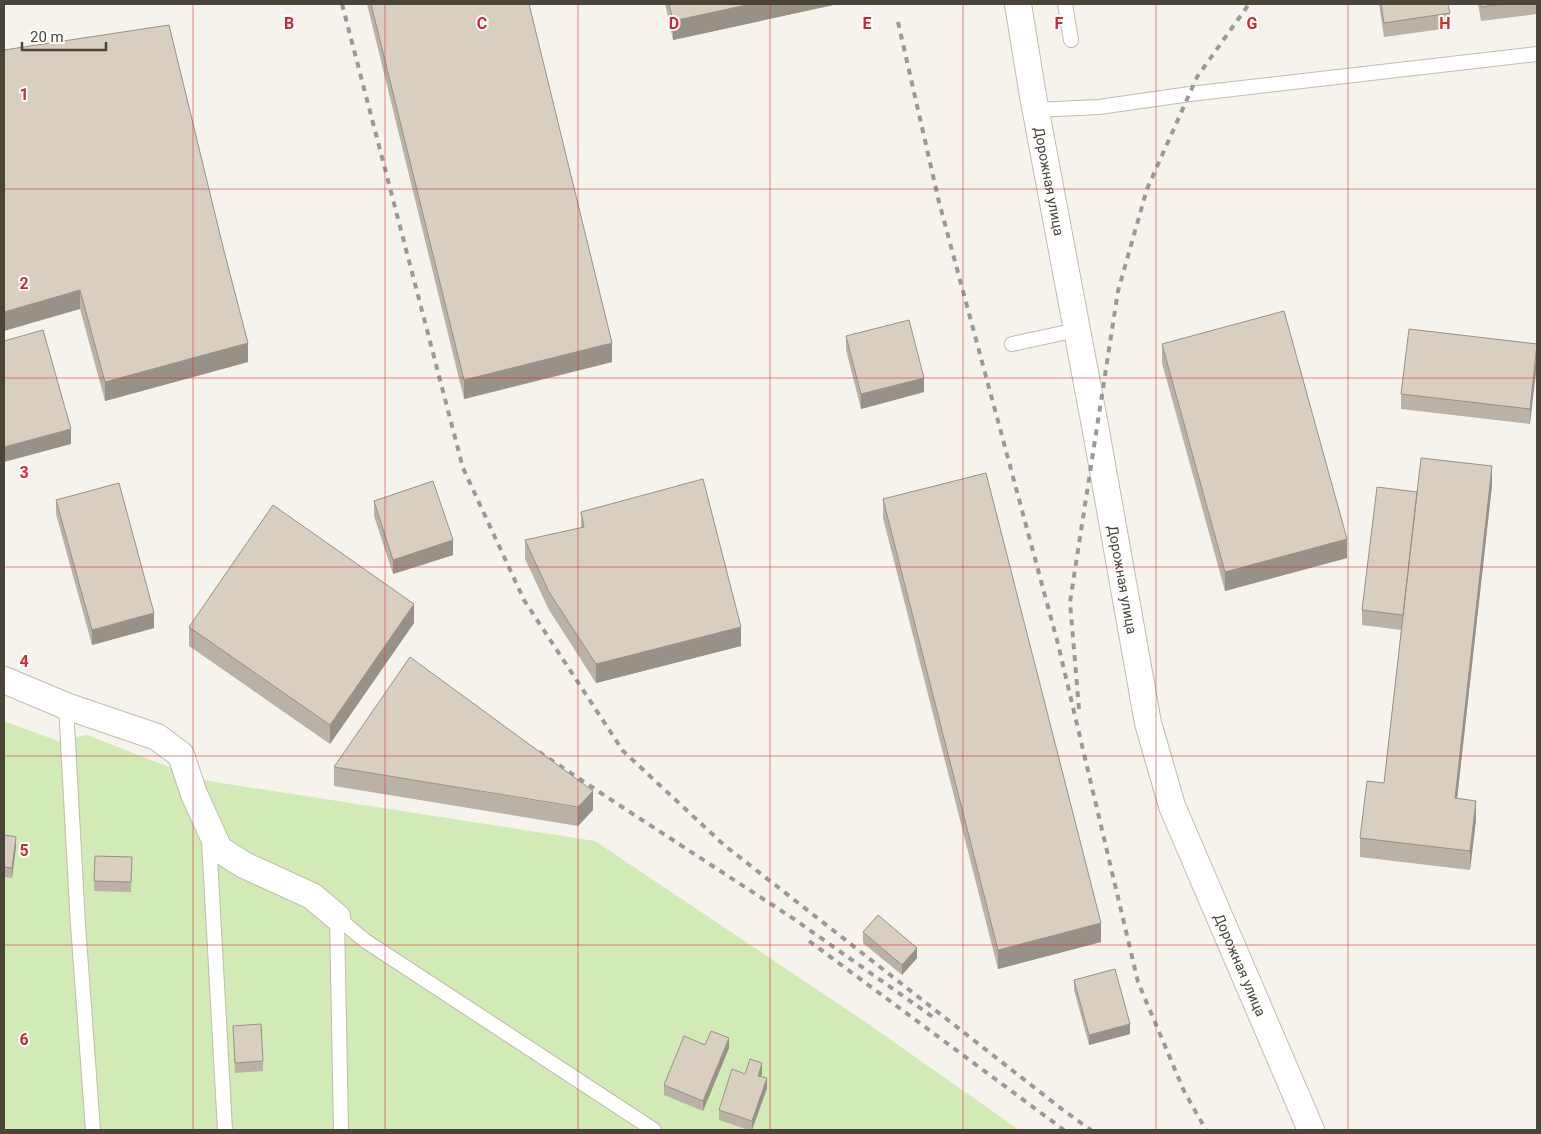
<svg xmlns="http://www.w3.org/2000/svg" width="1541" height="1134" font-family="Roboto,sans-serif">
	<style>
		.green { fill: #d2eab5 }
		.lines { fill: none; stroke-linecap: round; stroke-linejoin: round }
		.lane-casing { stroke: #c2bbae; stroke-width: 16 }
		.street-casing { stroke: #c2bbae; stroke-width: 28 }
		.lane { stroke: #fff; stroke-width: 14 }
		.street { stroke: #fff; stroke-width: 26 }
		.rail { stroke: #9a9a9a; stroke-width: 4; stroke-dasharray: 6 6; stroke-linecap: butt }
		.wall { fill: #bab2a6 }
		.shaded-wall { fill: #979187 }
		.building { fill: #d8cfc1; stroke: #979187 }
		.grid { fill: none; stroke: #d62828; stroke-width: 1; stroke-opacity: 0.55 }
		.labels { text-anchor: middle; stroke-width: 4; stroke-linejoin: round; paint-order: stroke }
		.street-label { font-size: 14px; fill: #4b4439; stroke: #fff }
		.grid-label { font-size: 16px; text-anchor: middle; font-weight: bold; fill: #d62828; stroke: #fff; stroke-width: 4; stroke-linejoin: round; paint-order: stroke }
	</style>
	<rect width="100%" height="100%" fill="#f6f3ec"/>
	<!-- green -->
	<path class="green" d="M4,721L58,741L87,735L202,780L595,841L867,1023L1019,1130H4Z"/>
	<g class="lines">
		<!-- lane casing -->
		<g class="lane-casing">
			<path id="lane" d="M1065,4L1071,40
				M1035,110L1099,107L1190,94L1537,54
				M1012,344L1077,330
				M66,706L78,925L93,1130
				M209,840L225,1130
				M337,917L364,940L654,1130
				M337,917L341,1130"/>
		</g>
		<!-- street casing -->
		<g class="street-casing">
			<g id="street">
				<path id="s1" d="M1018,4L1033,96L1096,431L1148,723L1172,806L1311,1130"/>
				<path d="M4,680L66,706L157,737L181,755L194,794L219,849L244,865L312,896L337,917"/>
			</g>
		</g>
		<!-- lane -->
		<use href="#lane" class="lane"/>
		<!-- street -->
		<use href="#street" class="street"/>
		<!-- rail -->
		<path class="rail" d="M342,4L463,468L524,600L623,751L724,845L1063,1110L1091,1130
			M898,22L939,202L1058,644L1138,982L1184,1091L1206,1130
			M1079,709L1070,602L1118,291L1147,189L1197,77L1249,4
			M539,752L616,803L794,919L937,1020
			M809,941L1064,1130"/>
	</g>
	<!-- wall -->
	<path class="wall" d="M367,4H529L612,362L464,399Z
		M665,4H838L673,40Z
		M1379,4H1448L1450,13V28L1384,37Z
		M1478,4H1537V14L1481,21Z
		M4,50L224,251L248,362L105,401L80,309Z
		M846,336L924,392L861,409L846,350Z
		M1162,344L1347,558L1225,591L1162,363Z
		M1537,344L1530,424L1401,409V394Z
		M1492,485L1457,799L1476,820L1470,870L1360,857V838L1384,783L1401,630L1362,625V610L1417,492Z
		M883,499L1101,942L998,969L883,518Z
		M56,500L154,628L92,645L56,514Z
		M374,501L453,555L393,574L374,516Z
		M581,512L741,646L596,683L549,610L525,559V540L581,528Z
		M414,623L330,744L189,646V627Z
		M334,767L593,810L578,826L334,786Z
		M4,835L16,847L12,878L4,877Z
		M95,856L132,857L131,892L94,891Z
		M863,932L917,958L902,975L863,943Z
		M1074,980L1130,1034L1089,1045L1074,990Z
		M233,1026L263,1061V1071L235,1073Z
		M705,1045L729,1048L703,1111L664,1095V1085Z
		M762,1073L761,1076L767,1088L752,1130H749L719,1120V1110L745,1074Z"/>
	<!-- shaded-wall -->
	<path class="shaded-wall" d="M751,4H838L673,40V21Z
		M80,290V309L4,331V312Z
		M248,343V362L105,401V382Z
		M612,343V362L464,399V380Z
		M1537,349V364L1530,424V409Z
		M924,378V392L861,409V394Z
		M71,429V444L4,462V447Z
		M1492,466V485L1455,817V798Z
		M1347,539V558L1225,591V572Z
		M453,540V555L393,574V560Z
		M414,604V623L330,744V725Z
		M154,613V628L92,645V630Z
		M741,627V646L596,683V664Z
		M593,791V810L578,826V807Z
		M1476,801V820L1470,870V851Z
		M16,837V847L12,878V868Z
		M1101,923V942L998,969V950Z
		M917,948V958L902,975V965Z
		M1130,1024V1034L1089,1045V1035Z
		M729,1038V1048L703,1111V1101Z
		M762,1063V1073L758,1086V1076Z
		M767,1078V1088L752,1130V1121Z"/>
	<!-- building -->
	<path class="building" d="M371,4H529L612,343L464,380Z
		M669,4H751L673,21Z
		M1381,4H1448L1450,13L1384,23Z
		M1480,4H1501L1481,7Z
		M169,25L224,251L248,343L105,382L80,290L4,312V50Z
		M1284,311L1347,539L1225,572L1162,344Z
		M909,320L924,378L861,394L846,336Z
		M1409,329L1537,344L1530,409L1401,394Z
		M43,330L71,429L4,447V341Z
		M1421,458L1492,466L1455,798L1476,801L1470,851L1360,838L1367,781L1384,783Z
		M986,473L1101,923L998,950L883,499Z
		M703,479L741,627L596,664L549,592L525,540L584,527L581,512Z
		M433,481L453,540L393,560L374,501Z
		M119,483L154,613L92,630L56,500Z
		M1377,487L1417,492L1403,615L1362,610Z
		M273,505L414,604L330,725L189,627Z
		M410,657L593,791L578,807L334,767Z
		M4,835L16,837L12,868L4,867Z
		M95,856L132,857L131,882L94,881Z
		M878,915L917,948L902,965L863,932Z
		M1115,969L1130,1024L1089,1035L1074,980Z
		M261,1024L263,1061L235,1063L233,1026Z
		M711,1031L729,1038L703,1101L664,1085L684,1036L705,1045Z
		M750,1059L762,1063L758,1076L767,1078L752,1121L719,1110L732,1069L745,1074Z"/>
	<!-- grid -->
	<path class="grid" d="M193,4V1130M385,4V1130M578,4V1130M770,4V1130M963,4V1130M1156,4V1130M1348,4V1130M4,189H1537M4,378H1537M4,567H1537M4,756H1537M4,945H1537"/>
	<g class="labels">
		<!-- street labels -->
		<g class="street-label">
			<text dy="5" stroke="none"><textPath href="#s1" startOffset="180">Дорожная улица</textPath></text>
			<text dy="5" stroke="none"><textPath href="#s1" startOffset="585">Дорожная улица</textPath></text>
			<text dy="5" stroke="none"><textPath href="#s1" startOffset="990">Дорожная улица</textPath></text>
		</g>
	</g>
	<g class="grid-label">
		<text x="289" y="29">B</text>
		<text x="482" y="29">C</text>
		<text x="674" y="29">D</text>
		<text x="867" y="29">E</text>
		<text x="1059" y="29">F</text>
		<text x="1252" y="29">G</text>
		<text x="1445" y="29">H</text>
		<text x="24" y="100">1</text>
		<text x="24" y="289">2</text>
		<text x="24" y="478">3</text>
		<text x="24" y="667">4</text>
		<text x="24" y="856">5</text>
		<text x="24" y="1045">6</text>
	</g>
	<!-- border -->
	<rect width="1541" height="1134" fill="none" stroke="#4b4439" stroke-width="10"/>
	<!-- scale -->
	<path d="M22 42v8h84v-8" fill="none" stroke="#4b4439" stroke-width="2.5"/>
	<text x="30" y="42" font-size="15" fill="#4b4439" stroke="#ffffff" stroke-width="4" paint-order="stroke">20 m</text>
</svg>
